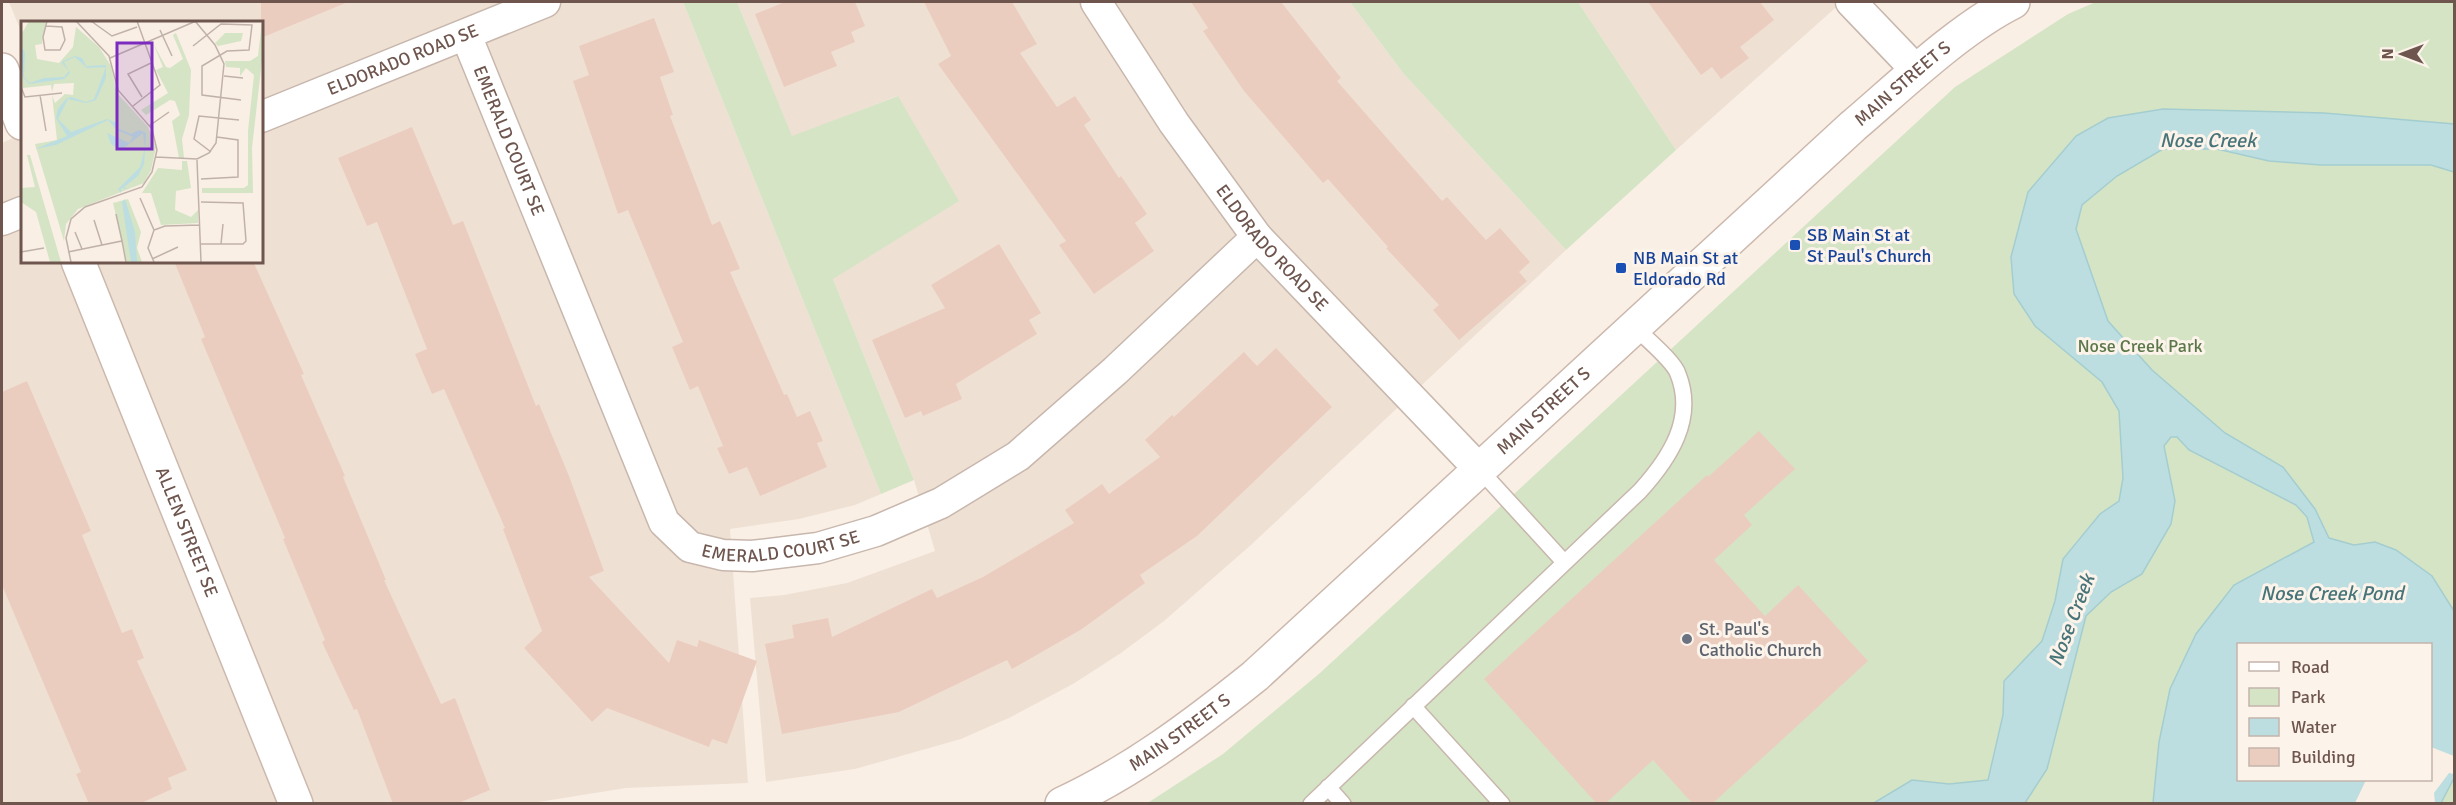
<svg xmlns="http://www.w3.org/2000/svg" width="2456" height="805" font-family="Signika,sans-serif">
	<style>
		.residential { fill: #efe0d4 }
		.green { fill: #d5e4c5; fill-rule: evenodd }
		.water { fill: #bcdee0; stroke: #a4cdd0; stroke-width: 1.5; fill-rule: evenodd }
		.pier { fill: #f9efe5 }
		.building { fill: #ebcdc0 }
		.lines { fill: none; stroke-linecap: round; stroke-linejoin: round }
		.lane-casing { stroke: #c8b7ad; stroke-width: 18 }
		.street-casing { stroke: #c8b7ad; stroke-width: 33 }
		.secondary-casing { stroke: #cdb8ad; stroke-width: 36 }
		.lane { stroke: #fff; stroke-width: 15 }
		.street { stroke: #fff; stroke-width: 30 }
		.secondary { stroke: #fff; stroke-width: 33 }
		.transit-dot { fill: #1a4fb4; stroke: #fcf3ea; stroke-width: 2 }
		.worship-dot { fill: #6b7280; stroke: #fcf3ea; stroke-width: 2 }
		.labels { text-anchor: middle; stroke-width: 6; stroke-linejoin: round; paint-order: stroke }
		.street-label { font-size: 18px; fill: #6e564e; stroke: #fcf3ea }
		.transit-label { font-size: 18px; fill: #164399; stroke: #fcf3ea; text-anchor: start }
		.park-label { font-size: 18px; fill: #5c784a; stroke: #fcf3ea }
		.worship-label { font-size: 18px; fill: #5b616d; stroke: #fcf3ea; text-anchor: start }
		.water-label { font-size: 20px; font-style: italic; fill: #477478; stroke: #fcf3ea }
		.inset-road { fill: none; stroke: #c1b2a9; stroke-width: 1.5 }
		.view { fill: #7b2cbf; fill-opacity: 0.15; stroke: #7b2cbf; stroke-width: 3 }
		.inset-edge { fill: none; stroke: #6e564e; stroke-width: 3 }
	</style>
	<rect width="100%" height="100%" fill="#f9efe5"/>
	<!-- residential -->
	<path class="residential" d="M9,2H683L881,494L855,505L799,519L730,529L748,783L626,788L526,804L2,803V143L22,134V261H261V22H22V34Z
		M737,2H1350L1403,73L1566,250L1251,545L1164,621L1121,653L1073,684L1011,717L961,739L855,769L766,782L750,598L784,595L847,583L935,551L914,480L833,279L897,96L792,137Z
		M1578,2H1842L1676,150Z"/>
	<!-- green -->
	<path class="green" d="M683,2H737L792,136L898,96L959,201L833,279L914,480L881,494Z
		M1350,2H1578L1676,150L1566,250L1403,73Z
		M2096,2H2454V803L1146,804L1223,754L1320,673L1955,87L2068,14ZM2238,644H2430V780H2238Z"/>
	<!-- water -->
	<path class="water" d="M2163,109L2324,113L2454,124V172L2431,165H2321L2269,161L2217,149H2163L2117,176L2082,205L2076,229L2108,321L2152,370L2225,433L2283,467L2315,509L2329,538L2354,545L2375,542L2396,550L2432,576L2454,611V778L2441,803H2153L2159,742L2170,689L2196,634L2234,585L2314,542L2307,517L2296,505L2189,450L2177,437H2171L2164,446L2175,501L2171,524L2142,574L2111,592L2086,616L2047,769L2025,803L1872,804L1912,780L1949,784L1988,780L2003,715L2004,681L2042,641L2055,601L2063,559L2100,514L2119,501L2123,478L2119,411L2102,382L2035,326L2014,294L2011,257L2028,192L2076,136L2108,118ZM2238,644H2430V780H2238Z"/>
	<!-- pier -->
	<path class="pier" d="M2431,747L2454,756V774L2449,773L2434,793L2435,803H2355L2366,780H2430Z"/>
	<!-- building -->
	<path class="building" d="M261,2H348L261,38Z
		M785,2H855L865,26L851,32L855,42L831,52L837,66L784,87L755,14Z
		M924,2H1012L1037,44L1020,53L1057,107L1075,96L1091,120L1084,125L1119,178L1121,176L1147,214L1135,223L1154,251L1094,294L1059,245L1066,241L938,64L951,56Z
		M1191,2H1281L1341,78L1337,81L1442,201L1447,197L1486,240L1500,228L1530,262L1519,272L1527,281L1459,340L1433,310L1439,305L1386,248L1388,247L1328,179L1323,183L1244,91L1203,31L1208,28Z
		M1648,2H1760L1774,20L1740,47L1749,58L1721,79L1712,67L1701,75Z
		M654,18L674,72L660,77L673,115L670,116L712,225L720,221L740,269L730,272L784,395L787,394L797,417L810,411L823,441L817,443L827,467L760,496L747,467L729,474L717,448L723,446L698,386L690,390L672,347L683,342L628,210L618,214L573,81L589,75L579,46Z
		M412,127L453,225L463,221L536,406L539,404L569,476L604,571L589,577L669,663L677,640L697,647L699,640L757,661L727,744L712,739L709,747L607,708L592,722L524,648L542,631L503,529L505,528L444,389L432,394L415,354L427,349L377,222L367,226L338,158Z
		M999,244L1041,313L1029,320L1037,334L956,384L962,399L923,416L921,411L905,418L872,340L945,308L931,285Z
		M174,261H253L304,374L301,375L345,476L343,477L386,580H384L441,704L455,698L490,790L456,804H393L357,709L354,710L322,642L325,640L283,539L285,538L201,339L205,337Z
		M1276,348L1332,407L1197,536L1140,575L1145,583L1082,629L1012,669L1007,660L899,712L782,734L765,644L794,638L792,625L828,618L832,637L932,589L937,598L983,577L1074,523L1065,510L1102,484L1109,494L1160,457L1145,440L1172,415L1174,417L1244,352L1257,366Z
		M27,381L91,531L82,535L122,633L132,629L144,658L137,661L187,770L168,778L172,789L139,804H89L76,774L81,772L2,585V392Z
		M1759,431L1795,469L1744,515L1752,525L1714,560L1765,616L1798,585L1868,661L1712,804H1693L1653,760L1605,804H1597L1484,679L1707,475L1708,477Z"/>
	<g class="lines">
		<!-- lane casing -->
		<g class="lane-casing">
			<path id="lane" d="M1480,470L1564,562
				M1413,706L1502,804
				M1328,787L1343,804
				M1311,804L1640,491C1669,459 1696,419 1678,374C1674,361 1645,338 1634,326"/>
		</g>
		<!-- street casing -->
		<g class="street-casing">
			<g id="street">
				<path id="s1" d="M1096,2L1174,123L1257,237L1480,470"/>
				<path d="M1851,2L1917,71"/>
				<path id="s2" d="M466,35L664,522L690,547L723,555L752,556L818,548L876,531L941,503L1018,456L1115,371L1257,237"/>
				<path id="s3" d="M261,117L545,2"/>
				<path d="M2,220L22,212"/>
			</g>
		</g>
		<!-- secondary casing -->
		<g class="secondary-casing">
			<g id="secondary">
				<path d="M2,70L22,123"/>
				<path id="s4" d="M78,261L296,804"/>
				<path id="s5" d="M1062,804C1133,771 1194,725 1255,676L1853,126C1900,86 1959,29 2013,2"/>
			</g>
		</g>
		<!-- lane -->
		<use href="#lane" class="lane"/>
		<!-- street -->
		<use href="#street" class="street"/>
		<!-- secondary -->
		<use href="#secondary" class="secondary"/>
	</g>
	<!-- markers -->
	<g class="transit-dot">
		<rect x="1789" y="239" width="12" height="12" rx="3"/>
		<rect x="1615" y="262" width="12" height="12" rx="3"/>
	</g>
	<circle class="worship-dot" cx="1687" cy="639" r="6"/>
	<g class="labels">
		<!-- street labels -->
		<g class="street-label">
			<text dy="6" stroke="none"><textPath href="#s3" startOffset="153">ELDORADO ROAD SE</textPath></text>
			<text dy="6" stroke="none"><textPath href="#s5" startOffset="1110">MAIN STREET S</textPath></text>
			<text dy="6" stroke="none"><textPath href="#s2" startOffset="114">EMERALD COURT SE</textPath></text>
			<text dy="6" stroke="none"><textPath href="#s1" startOffset="303">ELDORADO ROAD SE</textPath></text>
			<text dy="6" stroke="none"><textPath href="#s5" startOffset="624">MAIN STREET S</textPath></text>
			<text dy="6" stroke="none"><textPath href="#s4" startOffset="292">ALLEN STREET SE</textPath></text>
			<text dy="6" stroke="none"><textPath href="#s2" startOffset="654">EMERALD COURT SE</textPath></text>
			<text dy="6" stroke="none"><textPath href="#s5" startOffset="138">MAIN STREET S</textPath></text>
		</g>
		<!-- transit labels -->
		<g class="transit-label">
			<text x="1807" y="241">SB Main St at<tspan x="1807" dy="21">St Paul's Church</tspan></text>
			<text x="1633" y="264">NB Main St at<tspan x="1633" dy="21">Eldorado Rd</tspan></text>
		</g>
		<!-- park labels -->
		<g class="park-label">
			<text x="2140" y="352">Nose Creek Park</text>
		</g>
		<!-- worship labels -->
		<g class="worship-label">
			<text x="1699" y="635">St. Paul's<tspan x="1699" dy="21">Catholic Church</tspan></text>
		</g>
		<!-- water labels -->
		<g class="water-label">
			<text x="2208" y="147">Nose Creek</text>
			<text x="2332" y="600">Nose Creek Pond</text>
			<text transform="translate(2071 620) rotate(-69)" y="7">Nose Creek</text>
		</g>
	</g>
	<!-- overview -->
	<g transform="translate(21 21)">
		<rect width="242" height="242" fill="#f9efe5"/>
		<path d="M8,0H25L21,23L14,24L16,38L38,42L52,26L55,6L78,26L90,45L96,72L127,106L135,126L130,149L123,162L57,188L45,203L43,220L14,123L36,119L31,74L34,82L44,73L52,74L53,62L33,63L31,71L30,64L2,67L0,14ZM241,0V39L231,127L232,172H181V167H223L227,164V110L233,54L225,47L219,55V47L205,46L204,40H229L237,35ZM155,12L170,49L168,94L161,118L163,137H158L151,100L159,94L154,80L149,79L125,94L120,89L147,72L135,49L142,46L132,22L145,46L149,47L162,38L152,14ZM204,12H222L220,20L197,25L194,22ZM6,134H9L40,241H29L15,191L0,181V167L14,166ZM161,140H166L170,167L155,170L154,189L170,196L177,189V202L140,204L130,172H121L137,147L161,149ZM107,178L120,211L116,227L121,241H106L92,182Z" fill="#d5e4c5"/>
		<path d="M0,27L3,29L4,33L3,56L9,62L23,57L43,56L48,50L41,42L42,40L54,35L61,37L65,45L85,44V57L75,79L65,82L47,78L37,98L50,111L86,98L96,102L98,108L110,113L118,109L125,112L123,143L117,155L103,166L107,168L100,167V172L97,168L119,146L124,127L122,112L100,129L90,123L86,112L108,122L112,116L96,109L87,99L35,124L14,128L46,115L35,97L37,88L45,78L50,76L65,81L73,78L85,46L66,47L54,36L43,41L49,52L43,58L8,63L2,56ZM104,178L114,211L116,241H110L101,181Z" fill="#bcdee0"/>
		<path class="inset-road" d="M70,0L91,15L116,6M25,5L41,6L44,19L39,29H24L22,16L26,0M139,9L151,35M172,25L200,3L231,4L228,29L206,30L181,45V74L220,79M89,37L175,0M203,55L222,57M0,66L4,76L41,72M19,74L25,110M121,76L107,53L130,42M112,85L139,64L116,0M128,105L148,91M190,131L173,118L178,95L218,99M135,136L176,138L188,132L195,122L203,43L194,24L174,0M176,139L180,241M180,158L217,156V119L196,116M119,177L133,209M180,181L222,182L225,220L222,223H180M95,193L101,220M73,199L81,224M54,211L61,228M200,223L202,203M0,231L23,227M47,231L101,220L105,241M131,238L157,226M50,241L45,217L50,198L64,186L121,166L131,151L136,129L131,108L97,69L88,35L55,0M133,241L127,227L133,209L144,205L179,204"/>
		<path class="view" d="M96,22H131V128H96Z"/>
		<rect width="242" height="242" class="inset-edge"/>
	</g>
	<!-- border -->
	<rect width="2456" height="805" fill="none" stroke="#6e564e" stroke-width="6"/>
	<!-- legend -->
	<rect x="2237" y="643" width="195" height="138" fill="#fcf3ea" stroke="#c3b4ac" stroke-width="1.5"/>
	<rect x="2249" y="662" width="30" height="9" fill="#ffffff" stroke="#c3b4ac" stroke-width="1.5"/>
	<text x="2291" y="673" font-size="18" fill="#6e564e">Road</text>
	<rect x="2249" y="688" width="30" height="18" fill="#d5e4c5" stroke="#c3b4ac" stroke-width="1.5"/>
	<text x="2291" y="703" font-size="18" fill="#6e564e">Park</text>
	<rect x="2249" y="718" width="30" height="18" fill="#bcdee0" stroke="#c3b4ac" stroke-width="1.5"/>
	<text x="2291" y="733" font-size="18" fill="#6e564e">Water</text>
	<rect x="2249" y="748" width="30" height="18" fill="#ebcdc0" stroke="#c3b4ac" stroke-width="1.5"/>
	<text x="2291" y="763" font-size="18" fill="#6e564e">Building</text>
	<!-- north arrow -->
	<g transform="translate(2402 54) rotate(270)" stroke="#fcf3ea" stroke-width="4.5" paint-order="stroke">
	<path d="M0-4.5L10 22L0 15L-10 22Z" fill="#6e564e"/>
	<text y="-9" font-size="16" font-weight="bold" text-anchor="middle" fill="#6e564e">N</text>
	</g>
</svg>
